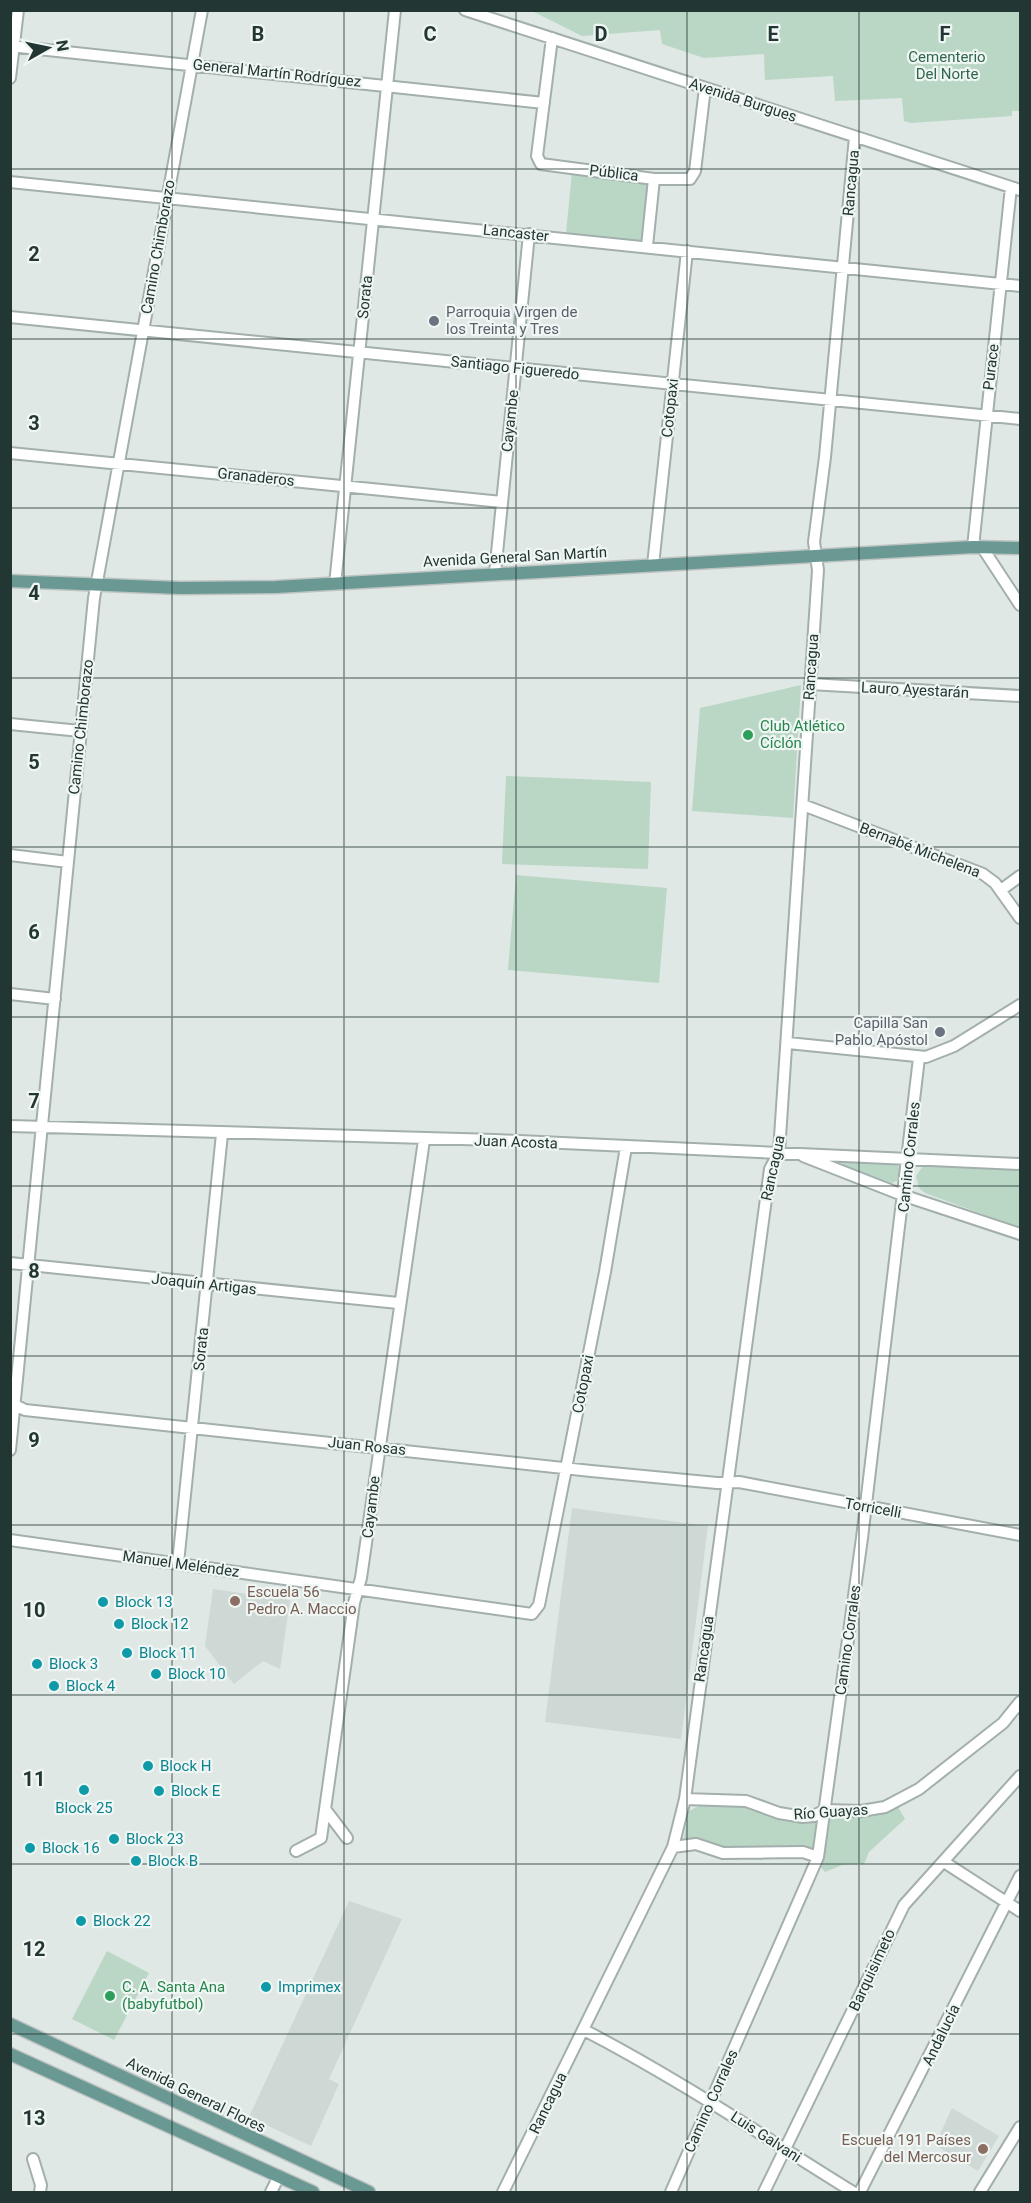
<svg xmlns="http://www.w3.org/2000/svg" width="1031" height="2203" font-family="Roboto,sans-serif">
	<style>
		.built { fill: #ced8d4 }
		.green { fill: #bad7c5 }
		.lines { fill: none; stroke-linecap: round; stroke-linejoin: round }
		.minor-casing { stroke: #a3afac; stroke-width: 14 }
		.major-casing { stroke: #bdc3c2; stroke-width: 15 }
		.minor { stroke: #fff; stroke-width: 10 }
		.major { stroke: #699992; stroke-width: 12 }
		.grid { fill: none; stroke: #223633; stroke-width: 1.5; stroke-opacity: 0.55 }
		.worship-dot { fill: #6b7280; stroke: #eff6f3; stroke-width: 2 }
		.leisure-dot { fill: #2e9e5b; stroke: #eff6f3; stroke-width: 2 }
		.education-dot { fill: #8d6e63; stroke: #eff6f3; stroke-width: 2 }
		.culture-dot { fill: #0f9aa8; stroke: #eff6f3; stroke-width: 2 }
		.labels { text-anchor: middle; stroke-width: 4.5; stroke-linejoin: round; paint-order: stroke }
		.park-label { font-size: 15px; fill: #31684d; stroke: #eff6f3 }
		.street-label { font-size: 15px; fill: #223633; stroke: #eff6f3 }
		.worship-label { font-size: 15px; fill: #5b616d; stroke: #eff6f3; text-anchor: start }
		.leisure-label { font-size: 15px; fill: #27864d; stroke: #eff6f3; text-anchor: start }
		.education-label { font-size: 15px; fill: #785e54; stroke: #eff6f3; text-anchor: start }
		.culture-label { font-size: 15px; fill: #0d838f; stroke: #eff6f3; text-anchor: start }
		.grid-label { font-size: 20px; text-anchor: middle; font-weight: bold; fill: #223633; stroke: #eff6f3; stroke-width: 4.5; stroke-linejoin: round; paint-order: stroke }
	</style>
	<rect width="100%" height="100%" fill="#dfe8e5"/>
	<!-- built -->
	<path class="built" d="M572,1508L708,1526L681,1739L545,1722Z
		M213,1589L290,1600L280,1669L263,1661L234,1684L205,1646Z
		M349,1901L402,1919L329,2079L339,2084L311,2146L249,2117Z
		M952,2108L999,2136L978,2171L935,2145Z"/>
	<!-- green -->
	<path class="green" d="M532,11H1020V111H1012V116L911,123L904,121L902,98L835,101L833,76L765,80L764,54L704,58L662,44L660,30L582,36Z
		M572,172L650,181L644,241L566,233Z
		M801,685L793,818L692,811L700,708Z
		M506,776L651,782L648,869L502,864Z
		M516,875L667,888L659,983L508,970Z
		M842,1160L897,1164L901,1171L900,1179L892,1183L843,1166Z
		M929,1164L1020,1170V1228L925,1193L919,1188L916,1176L923,1166Z
		M704,1803L752,1807L777,1818L816,1821L818,1827L813,1847L723,1849L707,1841L686,1839L684,1837L689,1811Z
		M898,1807L905,1819L869,1852L864,1864L842,1865L825,1872L819,1865L831,1817L883,1812Z
		M107,1951L149,1973L114,2040L72,2019Z"/>
	<g class="lines">
		<!-- minor casing -->
		<g class="minor-casing">
			<path id="minor" d="M465,10L1020,190
				M552,38L537,156L541,164L654,179H690L695,171L705,88
				M10,46L544,103
				M10,78L18,10
				M10,182L1020,286
				M647,246L654,179
				M10,317L1020,419
				M10,453L502,502
				M973,547L1011,187
				M982,547L1020,605
				M653,565L687,251
				M495,573L529,234
				M335,584L395,10
				M810,684L1020,696
				M10,724L80,731
				M803,805L983,874L995,883L1020,918
				M10,855L68,862
				M1001,890L1020,876
				M10,994L55,999
				M788,1043L926,1057L954,1046L1020,1005
				M10,1126L495,1140L1020,1164
				M803,1156L905,1196L1020,1234
				M10,1263L398,1303
				M11,1403L25,1410L591,1471L717,1483L739,1482L1020,1535
				M10,1450L94,598L202,10
				M10,1540L532,1614L539,1605L605,1272L626,1147
				M178,1563L222,1134
				M685,1799L746,1801L779,1813L803,1817L814,1816L825,1810L861,1811L885,1807L919,1789L1003,1723L1020,1702
				M325,1809L347,1838
				M673,1847L696,1844L723,1853L803,1852L818,1857
				M296,1851L321,1838L354,1603L361,1578L424,1140
				M944,1862L1020,1911
				M584,2030C677,2078 764,2137 853,2192
				M33,2159L41,2185L40,2192
				M271,2192L279,2176
				M503,2192L673,1847L685,1799L770,1169L779,1152L818,570L814,542L825,457L855,137
				M671,2192L818,1857L862,1538L919,1058
				M764,2192L904,1905L1020,1776
				M860,2192L1020,1876
				M980,2192L1020,2127"/>
		</g>
		<!-- major casing -->
		<g class="major-casing">
			<path id="major" d="M10,581L180,588L276,587L973,547L1020,548
				M10,2024L369,2192
				M10,2054L313,2192"/>
		</g>
		<!-- minor -->
		<use href="#minor" class="minor"/>
		<!-- major -->
		<use href="#major" class="major"/>
	</g>
	<!-- grid -->
	<path class="grid" d="M172,10V2192M344,10V2192M516,10V2192M687,10V2192M859,10V2192M10,169H1020M10,339H1020M10,508H1020M10,678H1020M10,847H1020M10,1017H1020M10,1186H1020M10,1356H1020M10,1525H1020M10,1695H1020M10,1864H1020M10,2034H1020"/>
	<!-- markers -->
	<g class="worship-dot">
		<circle cx="434" cy="321" r="6"/>
		<circle cx="940" cy="1032" r="6"/>
	</g>
	<g class="leisure-dot">
		<circle cx="748" cy="735" r="6"/>
		<circle cx="110" cy="1996" r="6"/>
	</g>
	<g class="education-dot">
		<circle cx="235" cy="1601" r="6"/>
		<circle cx="983" cy="2149" r="6"/>
	</g>
	<g class="culture-dot">
		<circle cx="103" cy="1602" r="6"/>
		<circle cx="119" cy="1624" r="6"/>
		<circle cx="127" cy="1653" r="6"/>
		<circle cx="37" cy="1664" r="6"/>
		<circle cx="156" cy="1674" r="6"/>
		<circle cx="54" cy="1686" r="6"/>
		<circle cx="148" cy="1766" r="6"/>
		<circle cx="84" cy="1790" r="6"/>
		<circle cx="159" cy="1791" r="6"/>
		<circle cx="114" cy="1839" r="6"/>
		<circle cx="30" cy="1848" r="6"/>
		<circle cx="136" cy="1861" r="6"/>
		<circle cx="81" cy="1921" r="6"/>
		<circle cx="266" cy="1987" r="6"/>
	</g>
	<g class="labels">
		<!-- park labels -->
		<g class="park-label">
			<text x="947" y="62">Cementerio<tspan x="947" dy="17">Del Norte</tspan></text>
		</g>
		<!-- street labels -->
		<g class="street-label">
			<text transform="translate(277 73) rotate(6)" y="5">General Martín Rodríguez</text>
			<text transform="translate(743 100) rotate(18)" y="5">Avenida Burgues</text>
			<text transform="translate(614 173) rotate(7)" y="5">Pública</text>
			<text transform="translate(851 183) rotate(-85)" y="5">Rancagua</text>
			<text transform="translate(516 233) rotate(6)" y="5">Lancaster</text>
			<text transform="translate(158 247) rotate(-80)" y="5">Camino Chimborazo</text>
			<text transform="translate(365 297) rotate(-84)" y="5">Sorata</text>
			<text transform="translate(991 367) rotate(-83)" y="5">Purace</text>
			<text transform="translate(515 368) rotate(6)" y="5">Santiago Figueredo</text>
			<text transform="translate(670 408) rotate(-84)" y="5">Cotopaxi</text>
			<text transform="translate(510 421) rotate(-84)" y="5">Cayambe</text>
			<text transform="translate(256 477) rotate(6)" y="5">Granaderos</text>
			<text transform="translate(515 557) rotate(-3)" y="5">Avenida General San Martín</text>
			<text transform="translate(811 667) rotate(-86)" y="5">Rancagua</text>
			<text transform="translate(915 690) rotate(3)" y="5">Lauro Ayestarán</text>
			<text transform="translate(81 727) rotate(-84)" y="5">Camino Chimborazo</text>
			<text transform="translate(920 850) rotate(21)" y="5">Bernabé Michelena</text>
			<text transform="translate(516 1142) rotate(2)" y="5">Juan Acosta</text>
			<text transform="translate(909 1157) rotate(-84)" y="5">Camino Corrales</text>
			<text transform="translate(773 1168) rotate(-78)" y="5">Rancagua</text>
			<text transform="translate(204 1284) rotate(6)" y="5">Joaquín Artigas</text>
			<text transform="translate(201 1349) rotate(-84)" y="5">Sorata</text>
			<text transform="translate(583 1384) rotate(-79)" y="5">Cotopaxi</text>
			<text transform="translate(367 1446) rotate(6)" y="5">Juan Rosas</text>
			<text transform="translate(371 1507) rotate(-83)" y="5">Cayambe</text>
			<text transform="translate(873 1508) rotate(10)" y="5">Torricelli</text>
			<text transform="translate(181 1564) rotate(8)" y="5">Manuel Meléndez</text>
			<text transform="translate(848 1640) rotate(-82)" y="5">Camino Corrales</text>
			<text transform="translate(704 1649) rotate(-82)" y="5">Rancagua</text>
			<text transform="translate(831 1812) rotate(-4)" y="5">Río Guayas</text>
			<text transform="translate(872 1970) rotate(-65)" y="5">Barquisimeto</text>
			<text transform="translate(941 2035) rotate(-64)" y="5">Andalucía</text>
			<text transform="translate(196 2095) rotate(26)" y="5">Avenida General Flores</text>
			<text transform="translate(711 2101) rotate(-66)" y="5">Camino Corrales</text>
			<text transform="translate(548 2103) rotate(-64)" y="5">Rancagua</text>
			<text transform="translate(766 2137) rotate(33)" y="5">Luis Galvani</text>
		</g>
		<!-- worship labels -->
		<g class="worship-label">
			<text x="446" y="317">Parroquia Virgen de<tspan x="446" dy="17">los Treinta y Tres</tspan></text>
			<text x="928" y="1028" text-anchor="end">Capilla San<tspan x="928" dy="17">Pablo Apóstol</tspan></text>
		</g>
		<!-- leisure labels -->
		<g class="leisure-label">
			<text x="760" y="731">Club Atlético<tspan x="760" dy="17">Cíclón</tspan></text>
			<text x="122" y="1992">C. A. Santa Ana<tspan x="122" dy="17">(babyfutbol)</tspan></text>
		</g>
		<!-- education labels -->
		<g class="education-label">
			<text x="247" y="1597">Escuela 56<tspan x="247" dy="17">Pedro A. Maccio</tspan></text>
			<text x="971" y="2145" text-anchor="end">Escuela 191 Países<tspan x="971" dy="17">del Mercosur</tspan></text>
		</g>
		<!-- culture labels -->
		<g class="culture-label">
			<text x="115" y="1607">Block 13</text>
			<text x="131" y="1629">Block 12</text>
			<text x="139" y="1658">Block 11</text>
			<text x="49" y="1669">Block 3</text>
			<text x="168" y="1679">Block 10</text>
			<text x="66" y="1691">Block 4</text>
			<text x="160" y="1771">Block H</text>
			<text x="171" y="1796">Block E</text>
			<text x="84" y="1813" text-anchor="middle">Block 25</text>
			<text x="126" y="1844">Block 23</text>
			<text x="42" y="1853">Block 16</text>
			<text x="148" y="1866">Block B</text>
			<text x="93" y="1926">Block 22</text>
			<text x="278" y="1992">Imprimex</text>
		</g>
	</g>
	<g class="grid-label">
		<text x="258" y="41">B</text>
		<text x="430" y="41">C</text>
		<text x="601" y="41">D</text>
		<text x="773" y="41">E</text>
		<text x="945" y="41">F</text>
		<text x="34" y="261">2</text>
		<text x="34" y="430">3</text>
		<text x="34" y="600">4</text>
		<text x="34" y="769">5</text>
		<text x="34" y="939">6</text>
		<text x="34" y="1108">7</text>
		<text x="34" y="1278">8</text>
		<text x="34" y="1447">9</text>
		<text x="34" y="1617">10</text>
		<text x="34" y="1786">11</text>
		<text x="34" y="1956">12</text>
		<text x="34" y="2125">13</text>
	</g>
	<!-- border -->
	<rect width="1031" height="2203" fill="none" stroke="#223633" stroke-width="24"/>
	<!-- north arrow -->
	<g transform="translate(48 48) rotate(81)" stroke="#eff6f3" stroke-width="4.5" paint-order="stroke">
	<path d="M0-4.5L10 22L0 15L-10 22Z" fill="#223633"/>
	<text y="-9" font-size="16" font-weight="bold" text-anchor="middle" fill="#223633">N</text>
	</g>
</svg>
